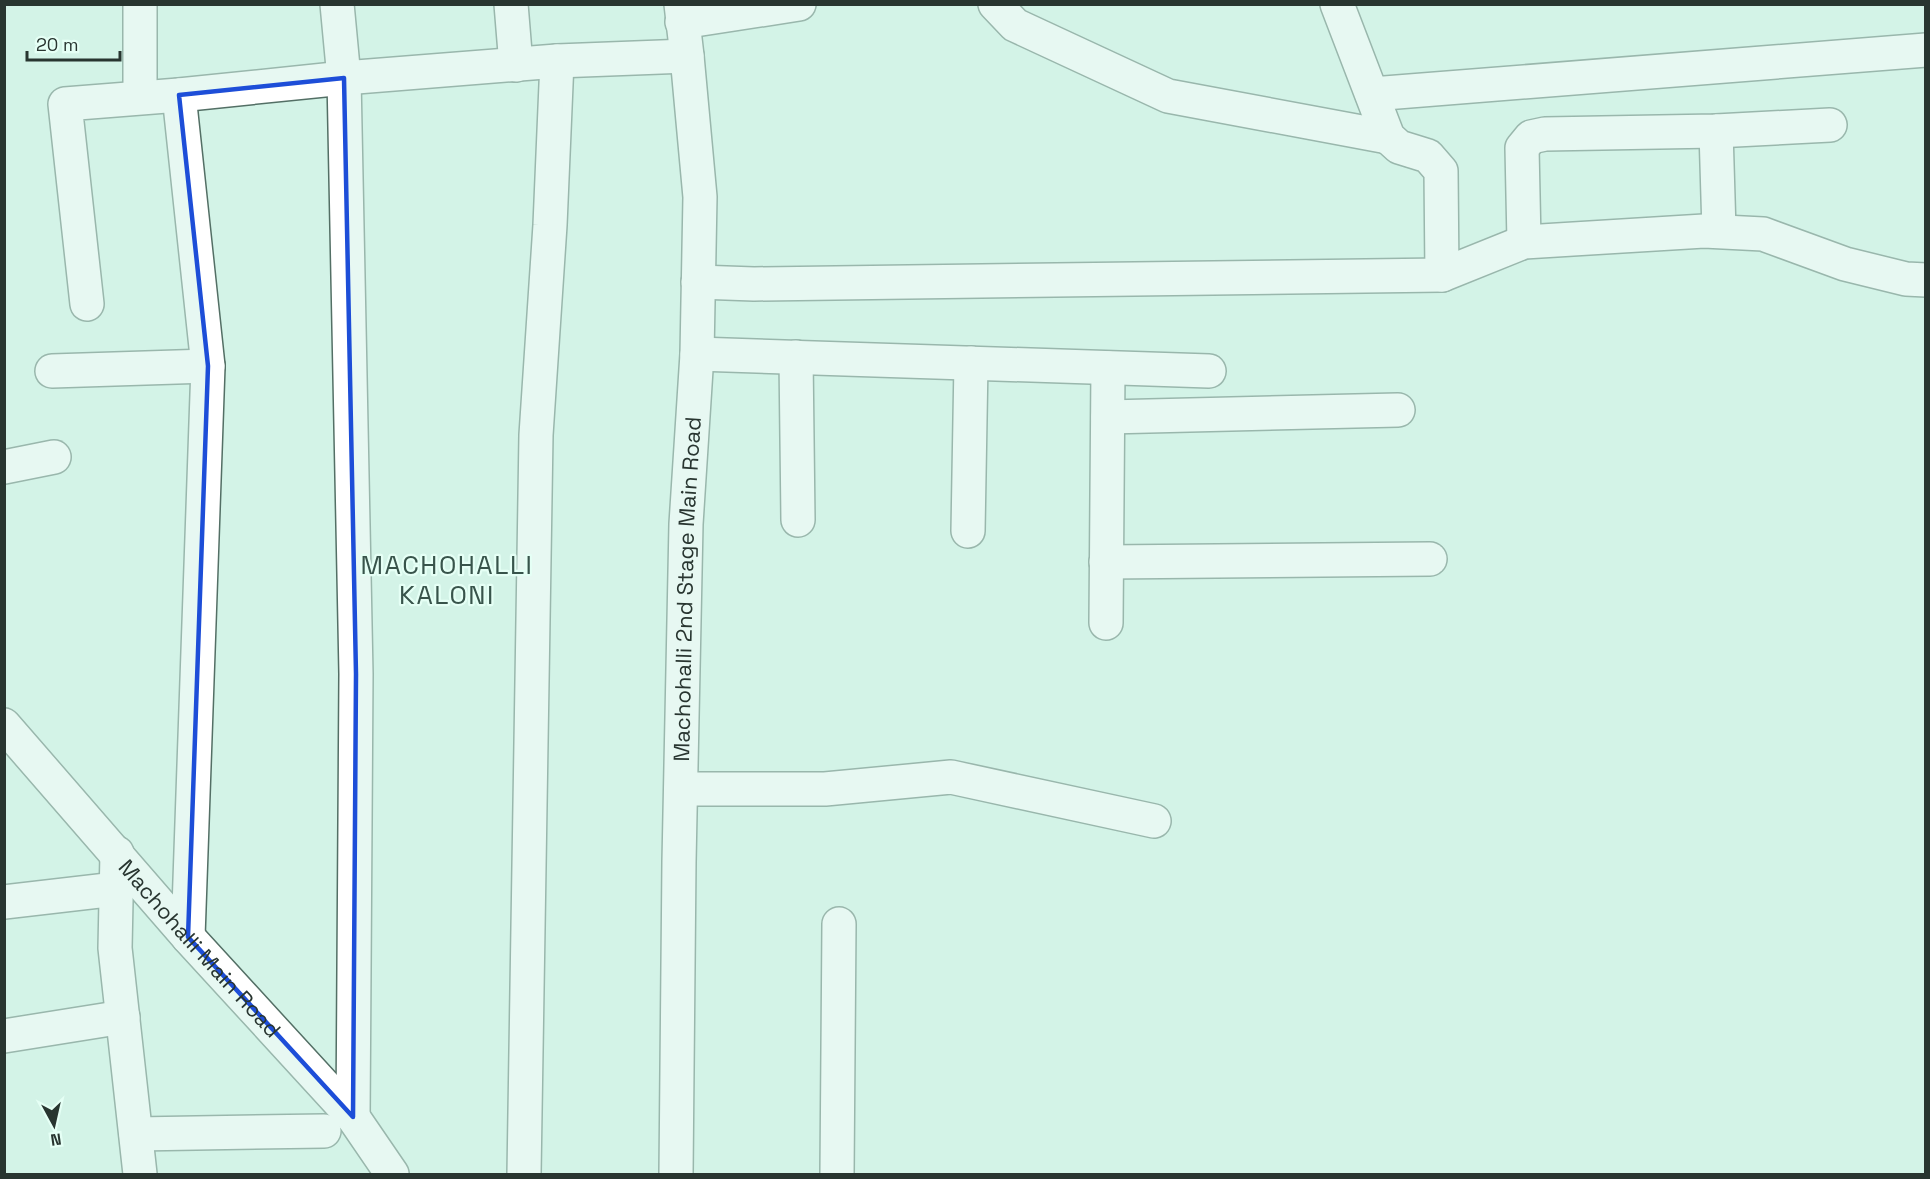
<svg xmlns="http://www.w3.org/2000/svg" width="1930" height="1179" font-family="'Space Grotesk',sans-serif">
	<style>
		.lines { fill: none; stroke-linecap: round; stroke-linejoin: round }
		.street-casing { stroke: #536f65; stroke-width: 36 }
		.secondary-casing { stroke: #536f65; stroke-width: 36 }
		.street { stroke: #fff; stroke-width: 33 }
		.secondary { stroke: #fff; stroke-width: 33 }
		.marked { fill: none; stroke: #1d4ed8; stroke-width: 4.5; stroke-linejoin: round }
		.labels { text-anchor: middle; stroke-width: 4.5; stroke-linejoin: round; paint-order: stroke }
		.street-label { font-size: 22px; fill: #283530; stroke: #e5fff5 }
		.quarter-label { font-size: 26px; letter-spacing: 1.5px; fill: #38544b; stroke: #e5fff5 }
	</style>
	<rect width="100%" height="100%" fill="#d3f3e7"/>
	<g class="lines">
		<!-- street casing -->
		<g class="street-casing">
			<g id="street">
				<path d="M140,4V97"/>
				<path d="M337,4L344,78L356,674L353,1117"/>
				<path d="M511,4L516,65"/>
				<path d="M995,4L1015,25L1168,96L1388,137"/>
				<path d="M1337,4L1388,137L1399,147L1428,156L1441,171L1442,275"/>
				<path d="M682,22L799,4"/>
				<path d="M1372,94L1926,50"/>
				<path d="M179,95L208,366L188,937"/>
				<path d="M1716,131L1719,231"/>
				<path d="M1524,242L1522,148L1531,137L1545,134L1716,131L1830,125"/>
				<path d="M698,282L754,284L1442,275L1524,242L1704,231L1763,234L1845,264L1906,279L1926,280"/>
				<path d="M87,304L65,104L179,95L344,78L557,61L687,56"/>
				<path d="M697,354L1209,371"/>
				<path d="M796,357L798,520"/>
				<path d="M52,371L208,366"/>
				<path d="M1108,417L1398,410"/>
				<path d="M4,467L54,457"/>
				<path d="M968,531L971,363"/>
				<path d="M1106,562L1430,559"/>
				<path d="M1106,623L1108,368"/>
				<path d="M681,789H825L951,777L1154,821"/>
				<path d="M117,853L115,948L140,1174"/>
				<path d="M4,902L116,889"/>
				<path d="M4,1036L123,1017"/>
				<path d="M136,1134L324,1131"/>
				<path d="M524,1174L536,435L550,225L557,61"/>
				<path id="s1" d="M676,1174L679,862L686,524L697,354L700,197L687,56L681,4"/>
				<path d="M837,1174L839,924"/>
			</g>
		</g>
		<!-- secondary casing -->
		<g class="secondary-casing">
			<g id="secondary">
				<path id="s2" d="M4,725L188,937L353,1117L392,1174"/>
			</g>
		</g>
		<!-- street -->
		<use href="#street" class="street"/>
		<!-- secondary -->
		<use href="#secondary" class="secondary"/>
	</g>
	<!-- marked area -->
	<path d="M0 0H1930V1179H0ZM344,78L356,674L353,1117L188,937L208,366L179,95Z" fill="#d3f3e7" fill-opacity=".55" fill-rule="evenodd"/>
	<path class="marked" d="M344,78L356,674L353,1117L188,937L208,366L179,95Z"/>
	<g class="labels">
		<!-- street labels -->
		<g class="street-label">
			<text dy="8" stroke="none"><textPath href="#s1" startOffset="585">Machohalli 2nd Stage Main Road</textPath></text>
			<text dy="8" stroke="none"><textPath href="#s2" startOffset="297">Machohalli Main Road</textPath></text>
		</g>
		<!-- quarter labels -->
		<g class="quarter-label">
			<text x="447" y="574">MACHOHALLI<tspan x="447" dy="30">KALONI</tspan></text>
		</g>
	</g>
	<!-- border -->
	<rect width="1930" height="1179" fill="none" stroke="#283530" stroke-width="12"/>
	<!-- north arrow -->
	<g transform="translate(54 1125) rotate(172)" stroke="#e5fff5" stroke-width="4.5" paint-order="stroke">
	<path d="M0-4.5L10 22L0 15L-10 22Z" fill="#283530"/>
	<text y="-9" font-size="16" font-weight="bold" text-anchor="middle" fill="#283530">N</text>
	</g>
	<!-- scale -->
	<path d="M27 51v9h93v-9" fill="none" stroke="#283530" stroke-width="3"/>
	<text x="36" y="51" font-size="18" fill="#283530" stroke="#e5fff5" stroke-width="4.5" paint-order="stroke">20 m</text>
</svg>
